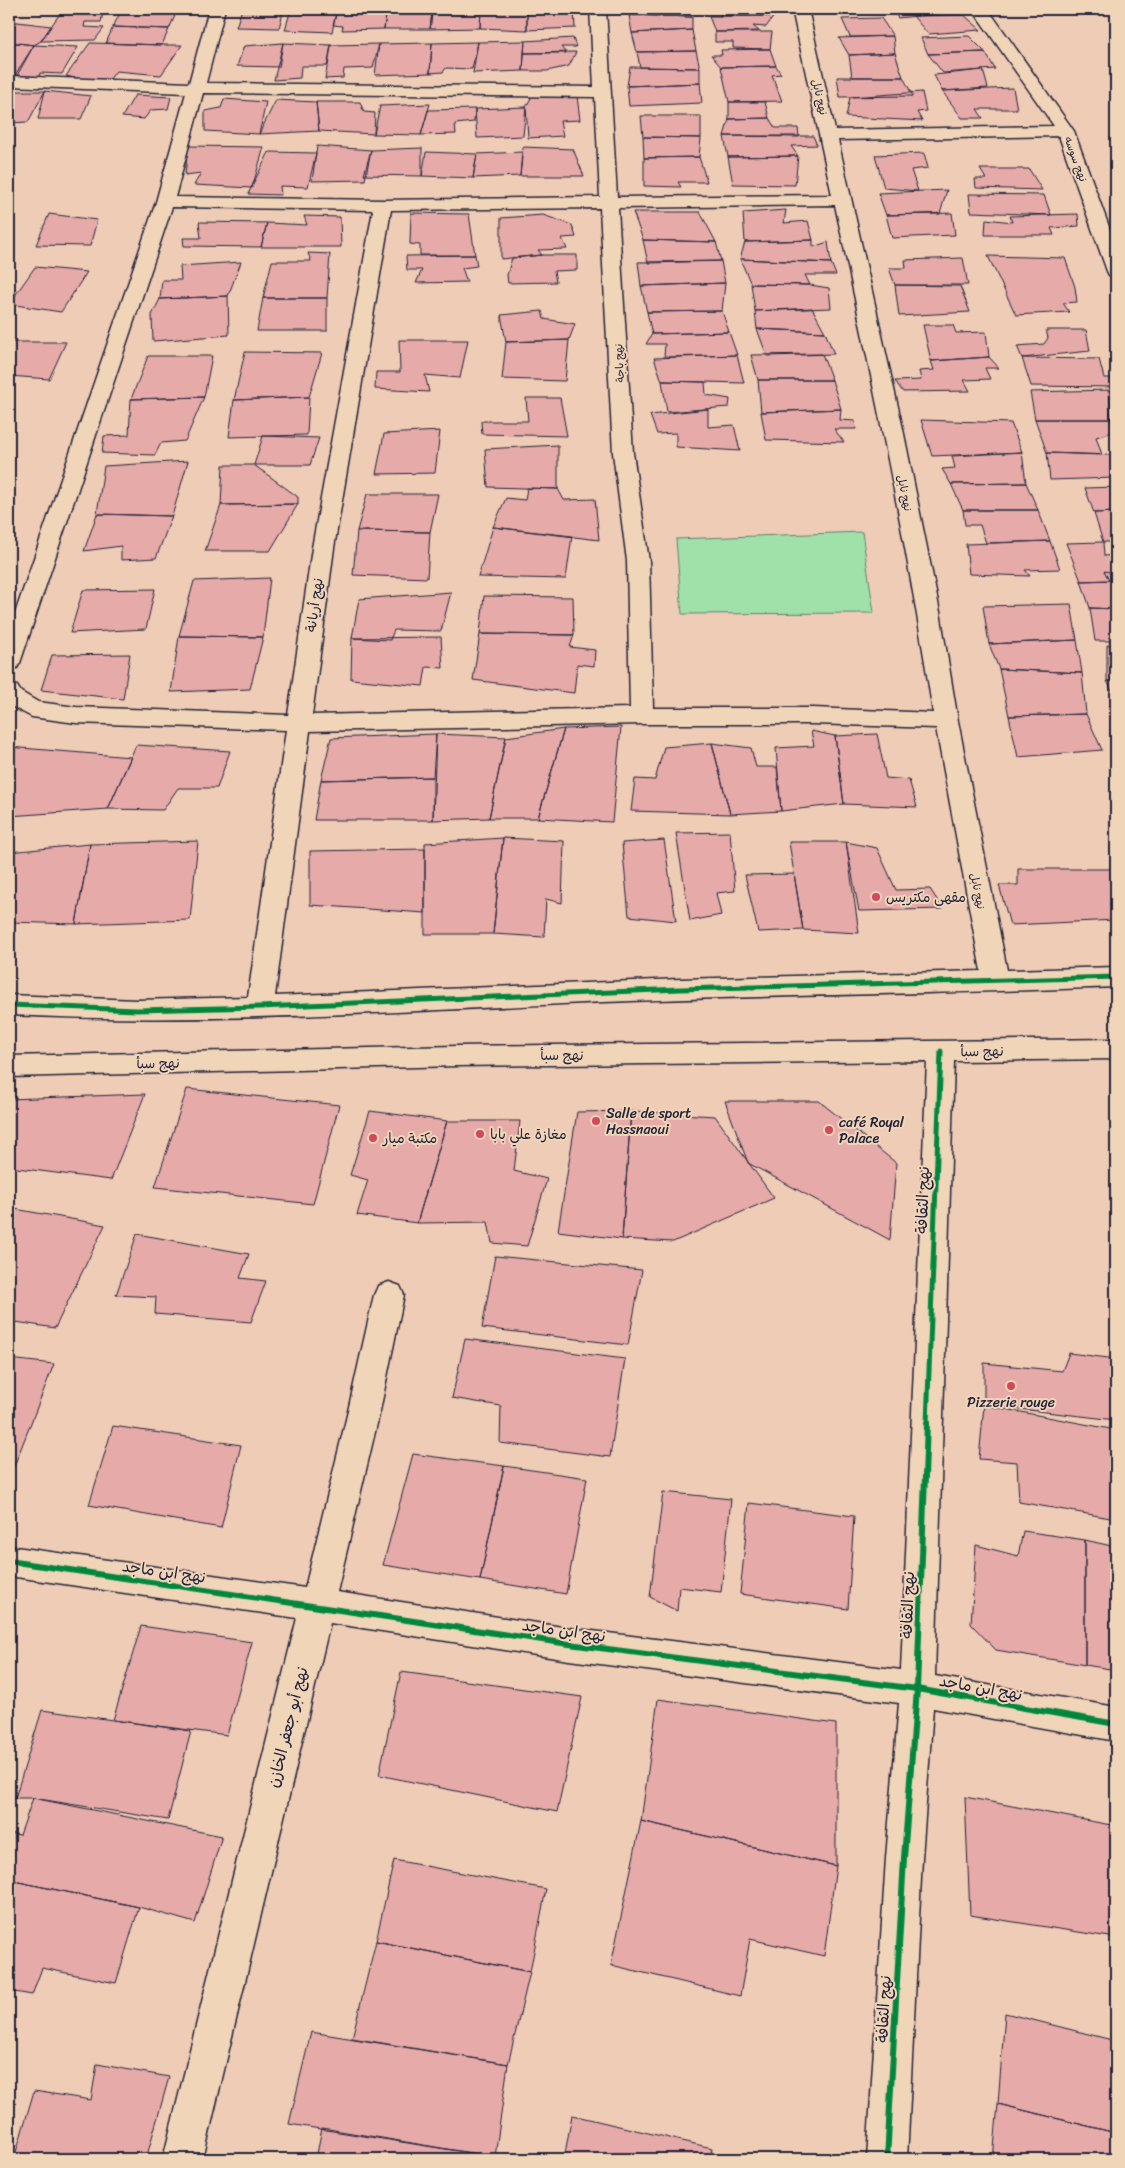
<svg xmlns="http://www.w3.org/2000/svg" width="1125" height="2168" font-family="Sriracha,'Playpen Sans Arabic',sans-serif">
	<style>
		.green { fill: #a0e0a9; stroke: #618172 }
		.building { fill: #e6aaa9; stroke: #22223b }
		.lines { fill: none; stroke-linecap: round; stroke-linejoin: round }
		.minor-casing { stroke: #22223b; stroke-width: 3 }
		.minor { fill: #f1d5b8; fill-rule: evenodd }
		.cycleway-far1-casing { stroke: #f1d5b8; stroke-width: 8 }
		.cycleway-casing { stroke: #f1d5b8; stroke-width: 9 }
		.cycleway-far1 { stroke: #00873e; stroke-width: 5 }
		.cycleway { stroke: #00873e; stroke-width: 6 }
		.poi-dot { fill: #d1495b; stroke: #f1d5b8; stroke-width: 2 }
		.labels { text-anchor: middle; stroke-width: 4; stroke-linejoin: round; paint-order: stroke }
		.far-street-label { font-size: 11px; fill: #22223b; stroke: #f1d5b8 }
		.street-label { font-size: 14px; fill: #22223b; stroke: #f1d5b8 }
		.poi-label { font-size: 14px; fill: #22223b; stroke: #f1d5b8; text-anchor: start }
		.near-street-label { font-size: 16px; fill: #22223b; stroke: #f1d5b8 }
	</style>
	<rect width="100%" height="100%" fill="#efccb5"/>
	<filter id="ink" filterUnits="userSpaceOnUse"><feTurbulence type="fractalNoise" baseFrequency=".02" numOctaves="2"/><feDisplacementMap in="SourceGraphic" scale="10" xChannelSelector="R" yChannelSelector="G"/><feConvolveMatrix kernelMatrix="1 2 1 2 8 2 1 2 1" color-interpolation-filters="sRGB"/></filter>
	<g filter="url(#ink)">
		<!-- green -->
		<path class="green" d="M862,532L874,613L682,614L676,539Z"/>
		<!-- building -->
		<path class="building" d="M63,9H104L101,22H85L84,27L104,28L95,40L41,41Z
			M122,9H178L169,29L113,27Z
			M242,9H284L279,28L236,27Z
			M291,9H337L332,32L285,30Z
			M337,9H387L384,29L342,30L343,26L333,25Z
			M387,9H400V13H432L430,29H384Z
			M458,9H481L480,28L430,29L432,13L458,11Z
			M481,9H527V30L480,28Z
			M527,9H574L575,28L527,30Z
			M626,9H689L692,17L629,15Z
			M719,9H779L774,16H721Z
			M821,9H886V14L820,11Z
			M891,9H962L965,11L898,18Z
			M629,15L692,17V30L632,33Z
			M964,15L981,30L928,34L913,16Z
			M709,16H774L766,27L753,26L759,31L715,32Z
			M881,18L893,36L850,37L842,19Z
			M9,21L51,26L41,41L34,45L9,42Z
			M113,27L169,29L162,45L106,43Z
			M692,30L696,51L637,52L632,33Z
			M715,32H772L770,49L733,48V42H715Z
			M893,36L895,53L849,55L839,38Z
			M969,36L985,52L928,54L921,38Z
			M573,38L576,47H561L566,53H524L525,41Z
			M525,41L523,71L473,73L478,42Z
			M9,42L34,45L15,79L9,78Z
			M478,42L472,69L446,68L443,72L430,73L432,43Z
			M90,43L162,45H182L161,75L116,71L105,85L66,76Z
			M283,43L279,67L237,66L244,46Z
			M283,43L331,45L328,66H301L300,78L274,80Z
			M432,43L430,73L375,75L379,44Z
			M379,44L373,68L344,69L343,78L325,79L331,45Z
			M34,45L78,47L62,74L40,73L39,77L15,75Z
			M770,49L776,66L721,67L711,55H722L721,50Z
			M696,51L700,68L640,67L637,52Z
			M576,52L569,66L547,71H523L524,53Z
			M985,52L995,69L943,73L928,54Z
			M895,53L903,77H852L849,55Z
			M776,66L781,74L772,75L782,101L729,102L721,67Z
			M630,67L700,68V83L627,86Z
			M983,70L988,88L942,91L934,75Z
			M837,77H903L913,96L840,97Z
			M700,83L702,103L629,106L627,86Z
			M1013,88L1017,109H977L983,118H962L942,91Z
			M9,91H45L28,122L9,123Z
			M45,91L91,96L81,119H38Z
			M922,92L926,111L917,112L922,121L846,117L850,97Z
			M135,95L171,97L168,109L151,110L144,119L122,117Z
			M532,96H577L580,120L560,121L563,136L528,138L526,107Z
			M224,99L266,102L259,134L205,131V111L221,108Z
			M276,100L316,102L319,131L259,134Z
			M316,102H360L364,112L375,113L374,134L319,131Z
			M729,102H765L769,118L729,119Z
			M430,104L421,135L374,134L380,106Z
			M526,107L523,136L477,138L475,109Z
			M475,109L474,122L455,124L456,134L421,135L428,110Z
			M641,116H701V138L643,137Z
			M769,118L775,128H798L799,137L724,136L729,119Z
			M724,136H813L817,145L791,146L798,156L728,157Z
			M643,137L701,138L699,157L644,158Z
			M188,146L264,147L252,188L194,185L201,173L185,175Z
			M317,146L371,150L365,180L312,181Z
			M523,147L573,149L584,176H520Z
			M422,148V176L364,175L371,150Z
			M269,152L316,153L308,187L280,186L281,195L248,194Z
			M426,152L477,154L473,178L422,176Z
			M522,152L520,176L473,178L477,154Z
			M924,153L928,168L911,170L918,191L884,188L875,155Z
			M798,156L795,185L733,184L728,157Z
			M699,157L707,182H678L681,187L644,186V158Z
			M980,169H1029L1042,190L976,188L975,179H986Z
			M947,190L940,214L886,215L878,193Z
			M969,194L1044,195L1051,215L971,212Z
			M786,210L784,223L808,221L813,240L745,242L743,213Z
			M633,212H700L716,242L643,240Z
			M411,213L469,214L475,255H420V245L410,244Z
			M952,213L955,235L892,238L886,215Z
			M49,214L97,220L90,246L36,245Z
			M1078,214L1079,226L1051,228L1054,235H985L986,219L1012,222L1010,216Z
			M543,215L572,225L576,237L562,238L567,249L538,250L542,255L501,259V218Z
			M304,216L340,217L341,247H261L267,223L307,225Z
			M199,222L267,223L261,247L184,246L183,238H201Z
			M643,240L716,242L721,261L648,263Z
			M813,240V247L828,242L831,263L740,259L745,242Z
			M308,253L330,254L327,298H263L272,261H311Z
			M475,255L477,266L462,268L467,282L416,283L422,270H407L406,256Z
			M542,255H577V270L554,271L556,282L508,283L507,275L512,258Z
			M988,256L1065,258L1075,287L1077,302L1063,303L1069,312L1016,315Z
			M963,258L968,285H895L889,268H906L905,260Z
			M740,259L831,263L836,275H805L810,285L751,284Z
			M721,261L725,283L641,286L638,262Z
			M241,262L228,296L160,299L162,280H181L180,266Z
			M35,267L87,272L61,312L9,304Z
			M725,283L722,311L647,312L641,286Z
			M751,284L810,285L829,288L831,308L755,311Z
			M895,285L960,286L970,312L899,316Z
			M228,296L229,335L153,341L152,315L160,299Z
			M263,298H327V331H257Z
			M812,308L825,332L757,329L755,311Z
			M542,311L544,319L575,324L569,340L506,342L501,315Z
			M722,311L729,332L652,334L647,312Z
			M923,325H953L956,333L986,332L989,357L931,361Z
			M757,329L825,332L834,354L767,356Z
			M1046,330H1086L1090,351L1022,358L1017,346L1044,344L1048,338Z
			M729,332L737,355L664,357L665,344H646L652,334Z
			M399,340H468L460,378L425,375L429,392L375,389L376,372H400Z
			M569,340L565,381L502,379L506,342Z
			M9,342H66L49,379L9,376Z
			M245,352L322,353L309,397L234,400Z
			M822,354L832,380H758L751,355Z
			M737,355L744,383L662,381L654,358Z
			M148,356H212L204,397L131,399Z
			M989,357L999,368H985L990,379L964,380L970,391L903,392L895,381L921,380L919,371L934,370L931,361Z
			M1022,358L1099,359L1104,378H1116V387L1031,386Z
			M758,380H832L841,409L761,412Z
			M662,381L705,382L706,395L730,399L729,407L667,412Z
			M1109,390L1111,419H1035L1030,392Z
			M204,397L185,441L161,443L155,455L102,453L104,436L129,435L131,399Z
			M309,397L307,435L229,437L234,400Z
			M526,398H560L567,436L482,434L481,421H528Z
			M708,409V427L734,425L740,451L676,447V433L657,434L650,415Z
			M841,409L840,420L855,421L856,429H834L844,442L766,440L761,412Z
			M1035,419H1111L1113,432L1096,437L1102,455L1047,453Z
			M921,420L1011,423L1022,452L932,456Z
			M440,431L435,473L376,474L384,434Z
			M263,436L319,438L310,465H254Z
			M558,445V489L488,487L485,449Z
			M1022,452L1026,483L951,484L942,469L955,468L952,456Z
			M1047,453L1116,455V478L1050,480Z
			M188,461L172,516L97,514L104,466Z
			M223,465H254L298,497V504L221,505Z
			M1026,483L1038,510H963L951,484Z
			M1116,487V512L1094,513L1085,488Z
			M527,488L558,489L564,500L595,499L599,540L493,527L506,498L525,500Z
			M367,494H438L430,532L357,531Z
			M298,504L270,551H205L221,505Z
			M963,510H1038L1050,541L986,543L980,525H965Z
			M1116,512V542H1103L1094,513Z
			M97,514L172,516L156,558L121,560V546L84,551Z
			M493,527L572,536L566,579L478,577Z
			M357,531L430,532L427,578L353,575Z
			M1050,541L1060,569L1025,570L1030,576L969,574L966,544Z
			M1103,542L1104,556L1116,555V580L1081,581L1066,543Z
			M1104,571L1116,573V609L1090,608L1081,581L1109,580Z
			M270,578L263,637L179,636L194,581Z
			M155,589L146,629L70,633L83,590Z
			M451,592L441,631L394,630L390,640L352,638L359,599Z
			M484,596L573,597L574,635L480,634Z
			M1071,604L1077,640L989,644L983,606Z
			M1090,608L1116,609V641H1095Z
			M480,634L574,635L570,647L595,650L594,666L577,664L574,693L473,680Z
			M179,636L263,637L250,689L171,692Z
			M441,637L443,668L426,667L423,686L351,679L352,638Z
			M1077,640L1082,673L999,669L989,644Z
			M1107,645H1116V681H1107Z
			M130,654L123,699L41,690L52,655Z
			M999,669L1082,673L1086,714L1009,716Z
			M1107,681H1116V699Z
			M1086,714L1102,750L1018,757L1009,716Z
			M621,727L612,822L538,818L564,729Z
			M564,729L538,818H489L506,737Z
			M811,731L835,736L844,804L781,811L776,748L814,746Z
			M436,734L506,737L489,818L433,820Z
			M436,734L433,777L321,780L331,738Z
			M877,734L886,778L909,780L917,807L844,804L835,736Z
			M712,743L751,748L756,767H777L781,811L730,814Z
			M712,743L730,814L631,811L635,779L655,780L664,747Z
			M136,745L230,751L217,788H178L163,810L108,809Z
			M9,747L131,757L108,809L9,816Z
			M433,777V820H314L321,780Z
			M730,832L735,891L716,893L721,915L690,921L676,833Z
			M503,838L564,841L562,903L546,899L544,937L493,934Z
			M503,838L493,934H425V843Z
			M664,840L676,921L629,916L622,843Z
			M198,841L190,920L76,924L90,844Z
			M789,842H846L859,933L803,930Z
			M846,842L877,848L896,890L930,889L943,909L859,911Z
			M90,844L76,924L9,922V852Z
			M425,849V913L310,905V851Z
			M1018,869H1116V920L1010,925L999,885H1018Z
			M794,874L803,930L758,932L745,875Z
			M187,1089L339,1105L313,1204L155,1187Z
			M145,1094L111,1180L9,1167V1099Z
			M725,1101H819L896,1163L890,1240L748,1163Z
			M370,1111L447,1121L417,1223L357,1215L368,1180L350,1175Z
			M631,1111L622,1239L558,1231L577,1112Z
			M631,1111L715,1116L774,1198L673,1242L622,1239Z
			M447,1121H520L514,1171L547,1179L527,1246L492,1243L488,1222L417,1223Z
			M9,1208L105,1225L55,1328L9,1321Z
			M137,1234L249,1254L240,1278L266,1281L251,1322L155,1314L156,1297L116,1295Z
			M495,1256L642,1270L628,1345L482,1328Z
			M465,1339L625,1359L610,1457L500,1443L501,1406L452,1398Z
			M1069,1353L1116,1359V1420L984,1405V1363L1062,1371Z
			M9,1359L54,1364L9,1479Z
			M984,1405L1116,1430V1519L1019,1502L1017,1462L979,1459Z
			M113,1426L241,1445L221,1528L89,1505Z
			M413,1454L504,1466L480,1580L383,1565Z
			M504,1466L587,1478L566,1594L480,1580Z
			M663,1492L731,1499L721,1592L679,1587L677,1611L650,1597Z
			M749,1503L854,1516L848,1609L740,1594Z
			M1023,1531L1085,1540V1665L996,1650L971,1624L976,1545L1018,1556Z
			M1085,1540L1116,1547V1670L1085,1665Z
			M141,1626L252,1642L227,1735L113,1720Z
			M401,1672L582,1697L557,1812L379,1775Z
			M658,1699L836,1724V1866L641,1821Z
			M42,1710L191,1731L168,1820L33,1798H15Z
			M965,1797L1116,1826V1938L970,1915Z
			M33,1798L222,1836L195,1923L139,1907L9,1880V1833L20,1835Z
			M641,1821L836,1866L824,1956L750,1939L740,1996L611,1965Z
			M394,1860L546,1889L530,1972L376,1941Z
			M9,1880L139,1907L116,1983L42,1968L32,1995L9,1991Z
			M376,1941L530,1972L508,2064L352,2038Z
			M1005,2013L1116,2041V2133L998,2104Z
			M311,2032L508,2064L495,2157L289,2124Z
			M97,2064L169,2077L146,2159H14L34,2091L91,2100Z
			M998,2104L1116,2133V2159H993Z
			M572,2115L712,2148L710,2159H564Z
			M322,2128L495,2157L494,2159H316Z"/>
		<g class="lines">
			<!-- minor casing -->
			<g class="minor-casing">
				<path id="minor" d="M209,9H225L206,83L594,87L590,9H606L617,197L832,195L792,9H808L835,130L1054,126L972,9H988L1074,131L1116,246V276L1109,275L1107,271L1059,136L838,140L903,429L940,612L958,721L1007,970L1116,967V987C946,994 775,995 604,1002C406,1011 207,1025 9,1015V995L137,1000L248,997L286,730L76,723L32,717L9,705V683L17,686L21,692L38,702L76,707L288,715L312,548L373,210L172,207L20,663L17,668L9,670V631L156,202L186,93L9,86V76L189,83ZM203,93L595,97L600,197L383,200L175,197ZM835,205C871,374 907,542 933,713L813,708H653L649,561L633,453L618,208ZM600,208L613,453L627,561L630,708L312,715L334,548L391,210ZM642,724H813L936,728L981,971L680,979L275,996L310,731Z
					M1116,1039V1059L954,1061L935,1676L1116,1707V1741L933,1708L922,1858L907,2159H867L886,1858L899,1703L569,1660L330,1623L203,2159H163L297,1618L9,1576V1546L305,1588L348,1411L374,1295L378,1286L389,1282L400,1286L404,1295L380,1411L337,1592L569,1628L901,1670L927,1061L457,1066L9,1077V1056L457,1046Z"/>
			</g>
			<!-- minor -->
			<use href="#minor" class="minor"/>
			<!-- cycleway-far1 casing -->
			<g class="cycleway-far1-casing">
				<path id="cycleway-far1" d="M9,1005L137,1010L260,1007L680,989L1116,977
					M927,1424L941,1051"/>
			</g>
			<!-- cycleway casing -->
			<g class="cycleway-casing">
				<path id="cycleway" d="M9,1561L569,1644L917,1689L1116,1724
					M887,2159L904,1858L917,1689L927,1423"/>
			</g>
			<!-- cycleway-far1 -->
			<use href="#cycleway-far1" class="cycleway-far1"/>
			<!-- cycleway -->
			<use href="#cycleway" class="cycleway"/>
		</g>
	</g>
	<!-- markers -->
	<g class="poi-dot">
		<circle cx="876" cy="897" r="5"/>
		<circle cx="596" cy="1121" r="5"/>
		<circle cx="829" cy="1130" r="5"/>
		<circle cx="480" cy="1134" r="5"/>
		<circle cx="373" cy="1138" r="5"/>
		<circle cx="1011" cy="1386" r="5"/>
	</g>
	<g class="labels">
		<!-- far-street labels -->
		<g class="far-street-label">
			<text transform="translate(820 97) rotate(77)" y="4">نهج نابل</text>
			<text transform="translate(1076 159) rotate(70)" y="4">نهج سوسه</text>
			<text transform="translate(619 363) rotate(-93)" y="4">نهج باجة</text>
			<text transform="translate(905 493) rotate(79)" y="4">نهج نابل</text>
			<text transform="translate(978 891) rotate(79)" y="4">نهج نابل</text>
		</g>
		<!-- street labels -->
		<g class="street-label">
			<text transform="translate(314 605) rotate(-82)" y="5">نهج أريانة</text>
			<text transform="translate(982 1051) rotate(-1)" y="5">نهج سبأ</text>
			<text x="562" y="1060">نهج سبأ</text>
			<text transform="translate(158 1063) rotate(-1)" y="5">نهج سبأ</text>
		</g>
		<!-- poi labels -->
		<g class="poi-label">
			<text x="886" y="902">مقهى مكتريس</text>
			<text x="606" y="1118">Salle de sport<tspan x="606" dy="16">Hassnaoui</tspan></text>
			<text x="839" y="1127">café Royal<tspan x="839" dy="16">Palace</tspan></text>
			<text x="490" y="1139">مغازة علي بابا</text>
			<text x="383" y="1143">مكتبة ميار</text>
			<text x="1011" y="1407" text-anchor="middle">Pizzerie rouge</text>
		</g>
		<!-- near-street labels -->
		<g class="near-street-label">
			<text transform="translate(922 1200) rotate(-88)" y="6">نهج الثقافة</text>
			<text transform="translate(164 1571) rotate(8)" y="6">نهج ابن ماجد</text>
			<text transform="translate(907 1605) rotate(-88)" y="6">نهج الثقافة</text>
			<text transform="translate(564 1630) rotate(8)" y="6">نهج ابن ماجد</text>
			<text transform="translate(981 1687) rotate(10)" y="6">نهج ابن ماجد</text>
			<text transform="translate(287 1727) rotate(-76)" y="6">نهج أبو جعفر الخازن</text>
			<text transform="translate(883 2009) rotate(-87)" y="6">نهج الثقافة</text>
		</g>
	</g>
	<!-- margin -->
	<rect width="1125" height="2168" fill="none" stroke="#f1d5b8" stroke-width="30"/>
	<rect x="15" y="15" width="1095" height="2138" fill="none" stroke="#22223b" stroke-width="2" filter="url(#ink)"/>
</svg>
